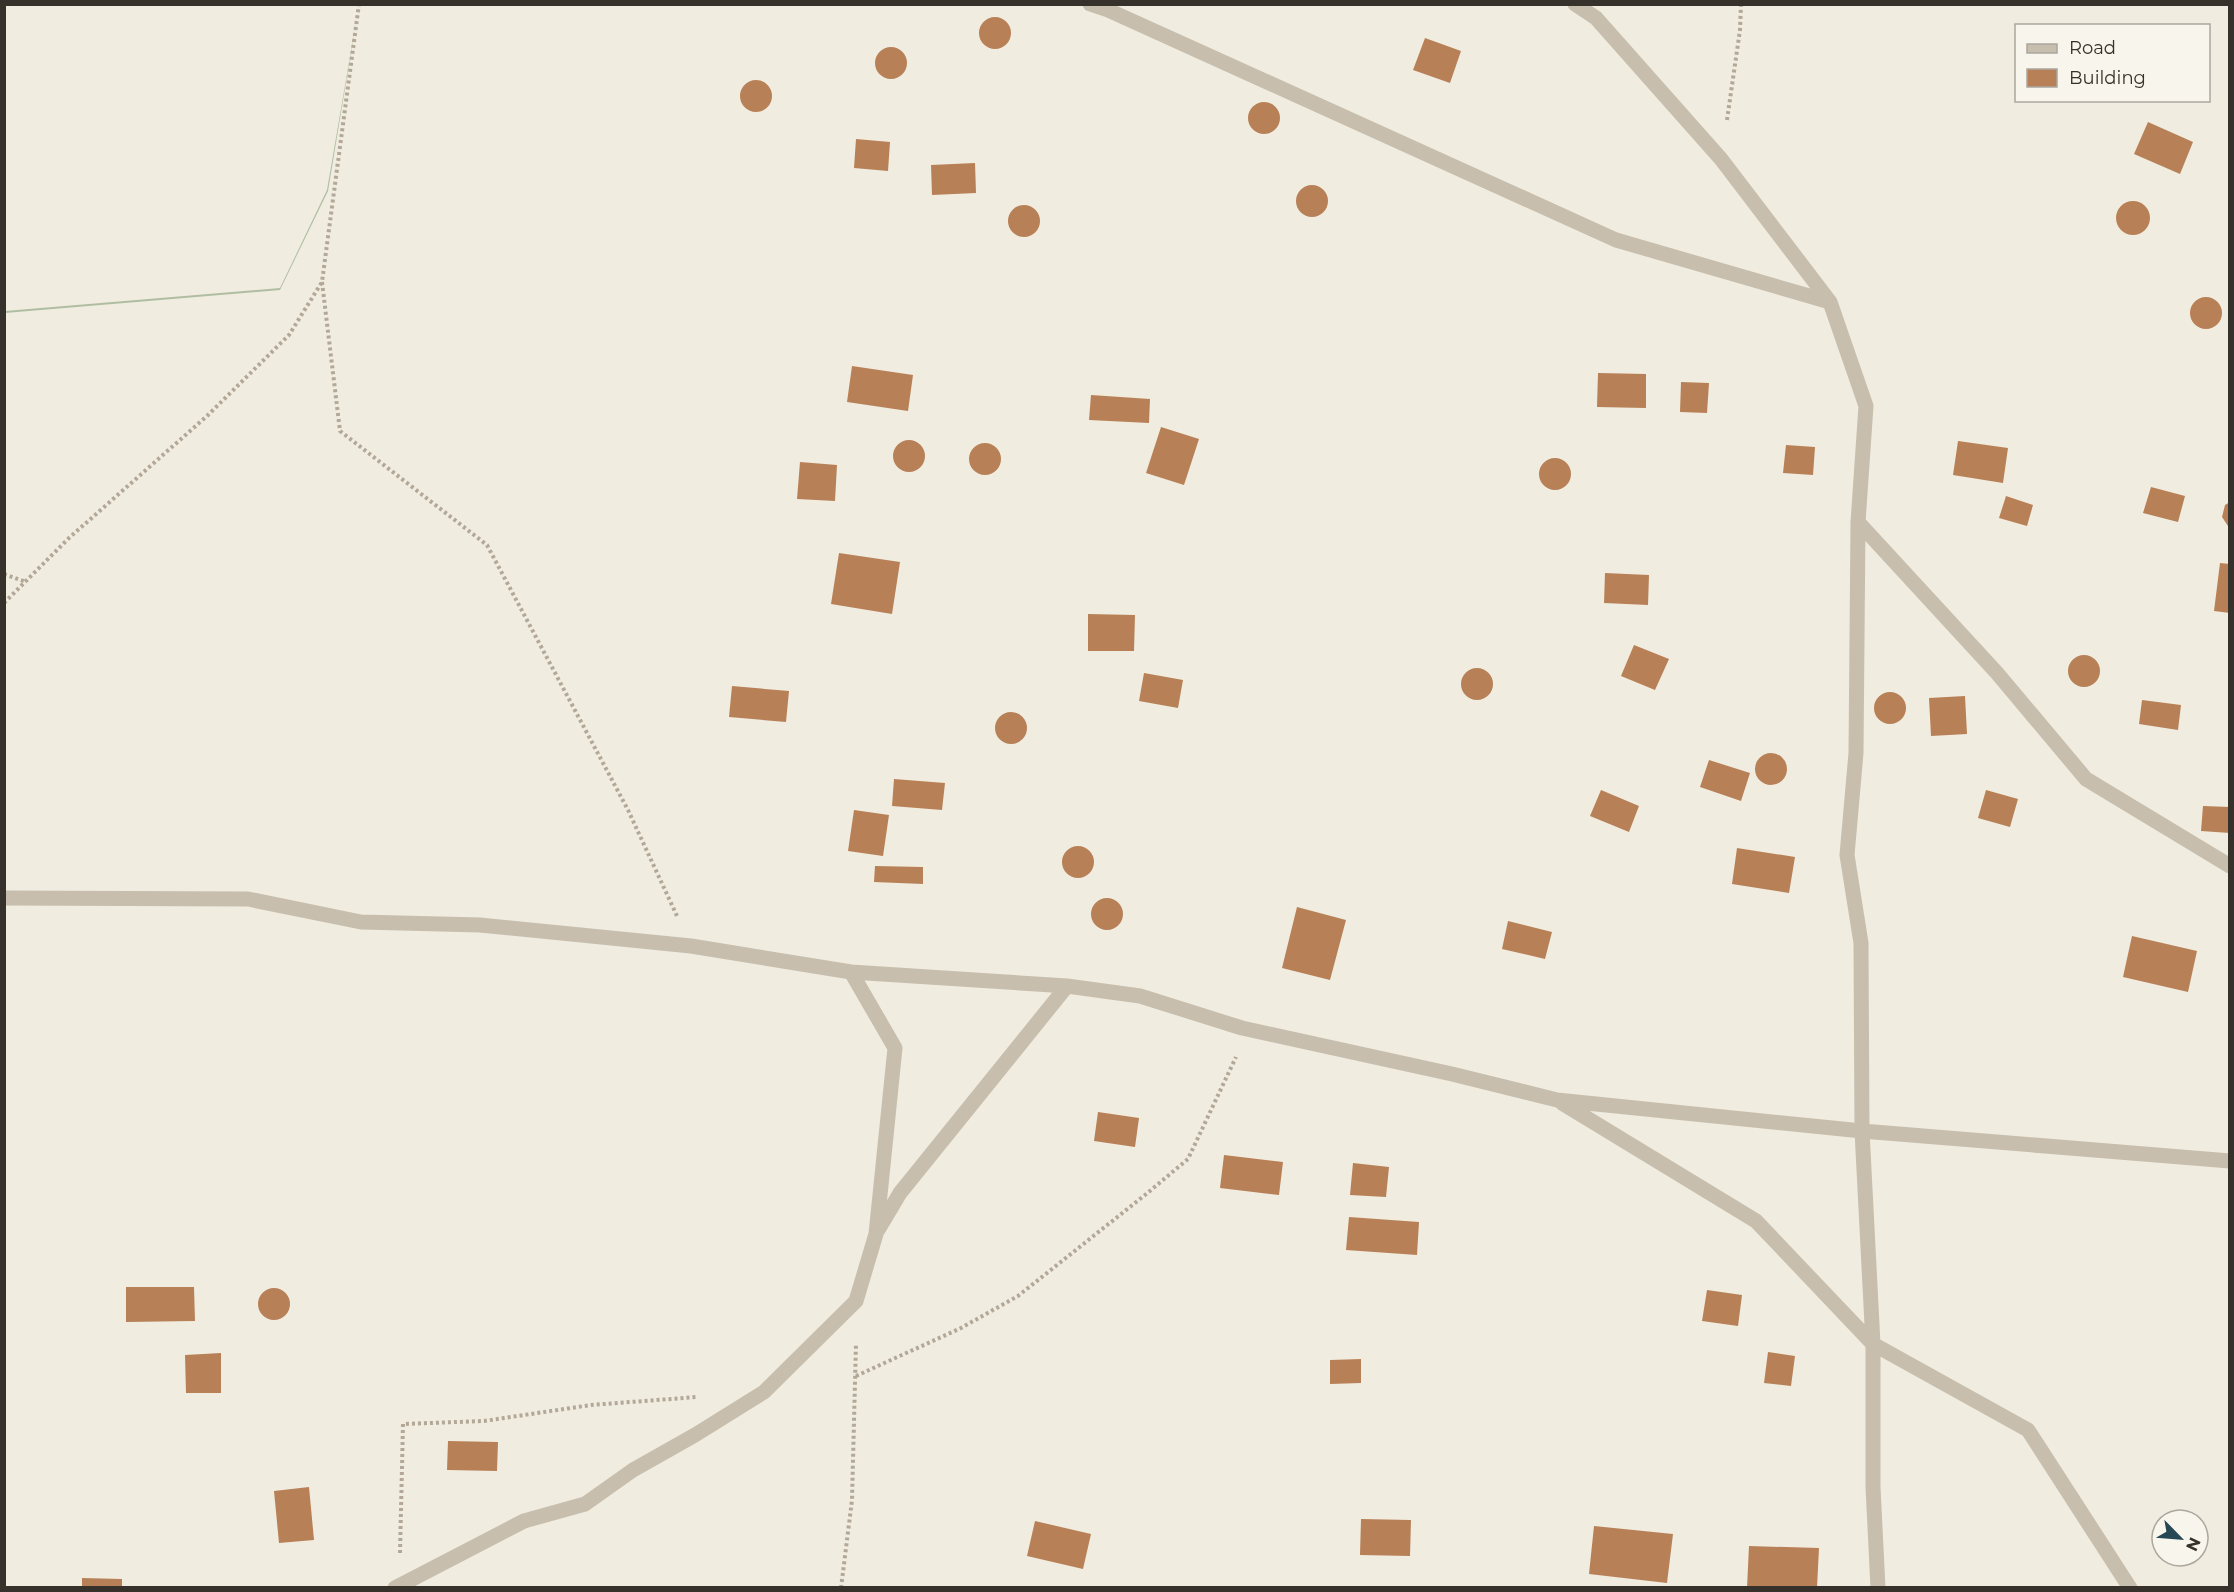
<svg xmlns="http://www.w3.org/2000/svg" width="2234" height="1592" font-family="Montserrat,sans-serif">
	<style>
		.green { fill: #afbea2 }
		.building { fill: #b88056 }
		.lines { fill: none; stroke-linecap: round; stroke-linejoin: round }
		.path { stroke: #b3a897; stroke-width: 4; stroke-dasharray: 3 3; stroke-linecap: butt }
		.minor { stroke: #c7bead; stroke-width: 15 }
	</style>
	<rect width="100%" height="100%" fill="#f0ece0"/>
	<!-- green -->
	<path class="green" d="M359,4L328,191L280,290L5,313V311L280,288L327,190Z"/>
	<!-- building -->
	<path class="building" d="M979 33a16 16 0 1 1 32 0a16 16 0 1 1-32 0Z
		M1425,38L1461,51L1450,83L1413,70Z
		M875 63a16 16 0 1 1 32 0a16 16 0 1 1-32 0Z
		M740 96a16 16 0 1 1 32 0a16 16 0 1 1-32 0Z
		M1248 118a16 16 0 1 1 32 0a16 16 0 1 1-32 0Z
		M2148,122L2193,142L2180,174L2134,154Z
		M856,139L890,142L888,171L854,168Z
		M975,163L976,193L932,195L931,165Z
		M1296 201a16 16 0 1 1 32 0a16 16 0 1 1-32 0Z
		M2116 218a17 17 0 1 1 34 0a17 17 0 1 1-34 0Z
		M1008 221a16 16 0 1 1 32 0a16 16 0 1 1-32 0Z
		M2190 313a16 16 0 1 1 32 0a16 16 0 1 1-32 0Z
		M852,366L913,375L908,411L847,402Z
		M1598,373L1646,374V408L1597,407Z
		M1681,382L1709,383L1707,413L1680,412Z
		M1091,395L1150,399L1149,423L1089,420Z
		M1161,427L1199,439L1184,485L1146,473Z
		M893 456a16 16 0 1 1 32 0a16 16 0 1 1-32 0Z
		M1958,441L2008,448L2003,483L1953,475Z
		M969 459a16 16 0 1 1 32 0a16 16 0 1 1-32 0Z
		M1786,445L1815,447L1813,475L1783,473Z
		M1539 474a16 16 0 1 1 32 0a16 16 0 1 1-32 0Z
		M800,462L837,465L835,501L797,499Z
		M2151,487L2185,496L2178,522L2143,513Z
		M2006,496L2033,505L2027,526L1999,518Z
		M2230,502V529L2222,517L2225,505Z
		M839,553L900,562L892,614L831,604Z
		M2220,563L2230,564V613L2214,611Z
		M1605,573L1649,575L1648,605L1604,603Z
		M1088,614L1135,615L1134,651H1088Z
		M1634,645L1669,659L1655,690L1621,676Z
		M2068 671a16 16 0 1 1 32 0a16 16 0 1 1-32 0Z
		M1461 684a16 16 0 1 1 32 0a16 16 0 1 1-32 0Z
		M1144,673L1183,680L1178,708L1139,701Z
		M732,686L789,691L786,722L729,717Z
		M1874 708a16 16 0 1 1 32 0a16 16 0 1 1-32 0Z
		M1965,696L1967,734L1931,736L1929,698Z
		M2142,700L2181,705L2178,730L2139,724Z
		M995 728a16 16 0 1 1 32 0a16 16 0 1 1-32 0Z
		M1755 769a16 16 0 1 1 32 0a16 16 0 1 1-32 0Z
		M1709,760L1750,773L1741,801L1700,787Z
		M894,779L945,783L942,810L892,806Z
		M1601,790L1639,806L1629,832L1590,816Z
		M1986,790L2018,799L2010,827L1978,818Z
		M2203,806L2230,807V833L2201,831Z
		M854,810L889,815L883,856L848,851Z
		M1062 862a16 16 0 1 1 32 0a16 16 0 1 1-32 0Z
		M1737,848L1795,857L1789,893L1732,884Z
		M875,866L923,867V884L874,882Z
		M1091 914a16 16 0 1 1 32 0a16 16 0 1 1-32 0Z
		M1297,907L1346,920L1330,980L1282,968Z
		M1508,921L1552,932L1545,959L1502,949Z
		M2132,936L2197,951L2188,992L2123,977Z
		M1098,1112L1139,1118L1135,1147L1094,1141Z
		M1224,1155L1283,1162L1279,1195L1220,1188Z
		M1353,1163L1389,1167L1386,1197L1350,1195Z
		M1349,1217L1419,1222L1417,1255L1346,1250Z
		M126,1287H194L195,1321L126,1322Z
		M258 1304a16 16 0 1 1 32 0a16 16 0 1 1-32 0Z
		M1707,1290L1742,1295L1738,1326L1702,1321Z
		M1768,1352L1795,1356L1791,1386L1764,1383Z
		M221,1353V1393H186L185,1355Z
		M1361,1359V1383L1330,1384V1360Z
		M448,1441L498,1442L497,1471L447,1470Z
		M309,1487L314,1540L279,1543L274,1491Z
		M1361,1519L1411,1520L1410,1556L1360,1555Z
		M1035,1521L1091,1534L1083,1569L1027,1556Z
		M1594,1526L1673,1534L1667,1583L1589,1574Z
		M1749,1546L1819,1548L1817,1588H1747Z
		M82,1578L122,1579V1588H82Z"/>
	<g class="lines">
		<!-- path -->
		<path class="path" d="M1727,120L1740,30L1741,4
			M322,282L340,431L487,545L628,810L677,916
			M4,574L26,582
			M4,603L69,538L207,416L289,335L322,282L359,4
			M856,1376L961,1328L1018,1296L1145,1195L1188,1159L1236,1057
			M400,1553L403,1424L484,1421L591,1405L697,1397
			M841,1588L852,1500L856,1343"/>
		<!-- minor -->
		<path class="minor" d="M1090,4L1108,10L1616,240L1830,302
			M1575,4L1596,18L1721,159L1830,302L1866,406L1858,522L1856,753L1847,855L1861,943L1862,1131L1873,1344V1487L1878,1588
			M1858,522L1997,673L2086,779L2230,866
			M4,898L248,899L361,922L480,925L691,946L851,972L1067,986L1140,996L1242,1028L1452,1074L1557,1100L1862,1131L2230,1161
			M1562,1103L1756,1221L1873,1344L2028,1430L2130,1588
			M878,1230L900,1193L1067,986
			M395,1588L524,1521L585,1504L633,1470L695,1435L764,1392L856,1301L876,1234L895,1048L851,972"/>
	</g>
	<!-- border -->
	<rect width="2234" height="1592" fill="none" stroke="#37312b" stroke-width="12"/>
	<!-- legend -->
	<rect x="2015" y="24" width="195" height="78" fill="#f8f5ec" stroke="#aba79f" stroke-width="1.5"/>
	<rect x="2027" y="44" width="30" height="9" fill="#c7bead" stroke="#aba79f" stroke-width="1.5"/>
	<text x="2069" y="54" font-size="18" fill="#37312b">Road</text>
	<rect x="2027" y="69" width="30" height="18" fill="#b88056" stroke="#aba79f" stroke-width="1.5"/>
	<text x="2069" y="84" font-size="18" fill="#37312b">Building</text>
	<!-- north arrow -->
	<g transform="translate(2180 1538) rotate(115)"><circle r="28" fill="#f8f5ec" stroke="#aba79f" stroke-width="1.5"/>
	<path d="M0-4.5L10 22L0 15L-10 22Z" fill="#254854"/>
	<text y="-9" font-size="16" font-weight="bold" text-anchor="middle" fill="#37312b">N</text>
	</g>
</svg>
